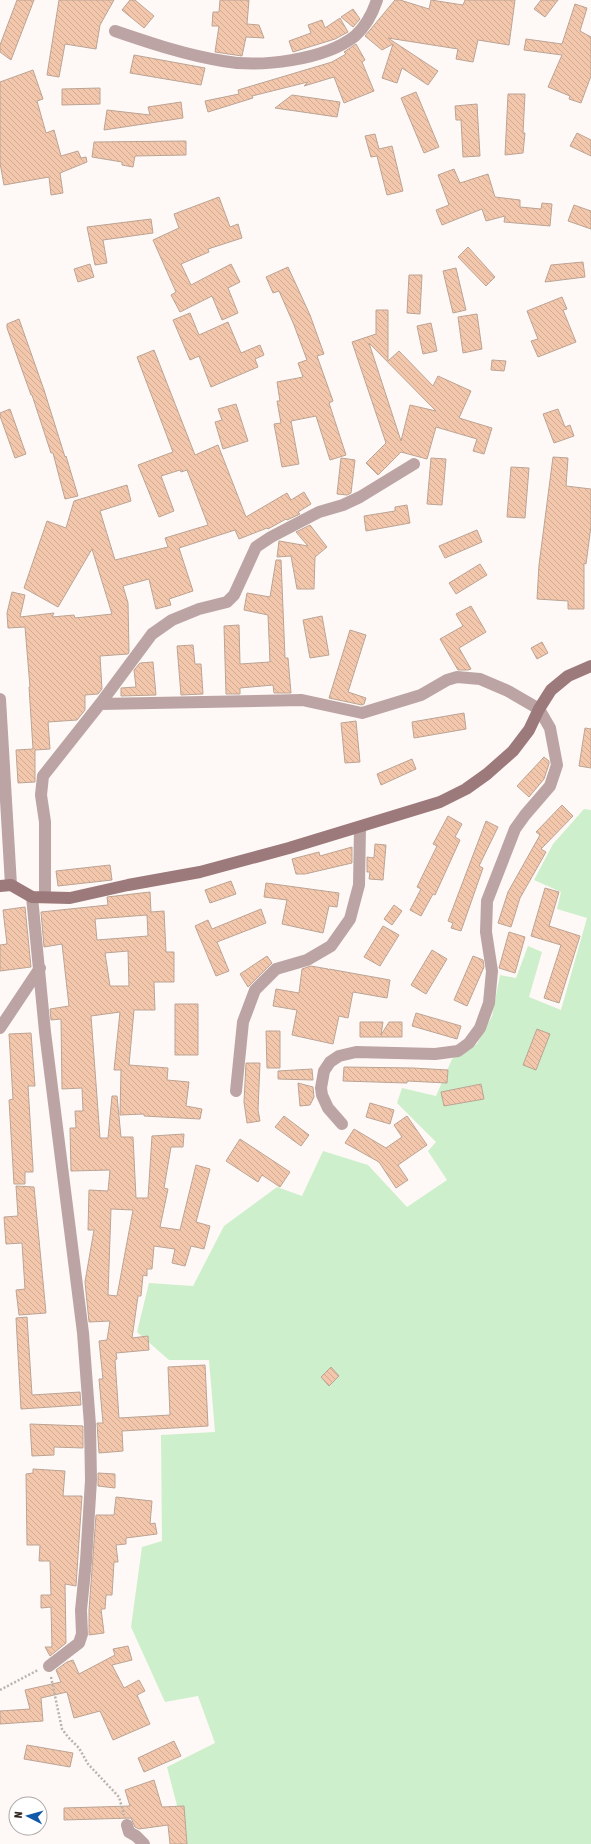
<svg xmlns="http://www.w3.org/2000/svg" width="591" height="1844" font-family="'Asap Condensed',sans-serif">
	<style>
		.grass { fill: #cdefcb }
		.building { fill: url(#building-back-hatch); stroke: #bca495; fill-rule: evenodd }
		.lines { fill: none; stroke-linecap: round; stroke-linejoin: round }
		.path { stroke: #b9b3af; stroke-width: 2.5; stroke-dasharray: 2 2; stroke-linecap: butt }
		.street { stroke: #bca4a4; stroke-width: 12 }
		.secondary { stroke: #9c7a7b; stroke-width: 12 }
	</style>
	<defs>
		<pattern id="building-back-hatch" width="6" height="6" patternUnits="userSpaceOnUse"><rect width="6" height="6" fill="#f3c7ac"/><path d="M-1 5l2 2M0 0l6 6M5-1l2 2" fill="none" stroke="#d1ab94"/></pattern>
	</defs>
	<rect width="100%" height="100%" fill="#fef9f6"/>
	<!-- grass -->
	<path class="grass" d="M584,809L591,810V1844H187L167,1767L215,1743L198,1696L165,1702L131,1627L142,1547L162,1541L161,1435L215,1432L209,1360H169L137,1332L149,1283L193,1286L224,1226L277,1187L302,1196L323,1151L368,1165L407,1207L447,1180L428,1151L436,1142L397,1103L402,1088L436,1096L452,1059L477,1044L492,1016L500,975L516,978L528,946L542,952L529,997L561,1010L587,918L557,909L561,892L534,880L553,844Z"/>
	<!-- building -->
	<path class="building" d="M17,0H34L11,60L0,52V45Z
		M59,0H114L100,25L96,49L65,44L59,77L47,75Z
		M130,0H135L154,16L144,28L122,10Z
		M220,0H249L247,24L259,25L264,38L246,37L242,56L215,52L219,26H212L213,12H219Z
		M395,0H400L429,9L431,0L463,5L465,0H515L509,45L478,40L473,62L456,59L458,49L388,38L438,71L428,85L402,68L397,83L382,78L393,44L382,50L365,36Z
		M541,0H558L545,17L534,9Z
		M575,4L587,8L580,31L591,37V76L581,103L569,99L570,96L548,87L562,55L524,50L526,39L562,44Z
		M353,9L360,19L353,27L341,17Z
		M340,18L348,32L335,39L293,52L289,41L311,33L308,25L322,20L325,28Z
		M356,44L365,60L362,62L374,91L344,103L334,77L304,86L308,82L252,96L253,98L208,112L205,101L239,94L238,90L332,62L346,54L344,52Z
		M134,55L205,68L201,85L130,73Z
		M33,70L43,99L37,101L46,133L54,130L61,156L78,151L81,158L86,157L87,162L60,173L63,193L51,195L49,177L4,185L0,163V82Z
		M100,88V104L62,105V89Z
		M416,92L439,147L424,153L401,98Z
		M508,94H525L523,133H525L523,153L505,155Z
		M292,95L340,102L337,117L275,108Z
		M181,102L183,118L104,130L107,110L150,115L148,107Z
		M477,104L480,156L463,157L461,120H456L455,106Z
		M577,133L591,140V156L570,146Z
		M375,134L379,149L392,146L403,191L387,195L377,156L371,157L365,136Z
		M186,141V155L135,156L133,167L122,165V162L92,157L94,142Z
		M454,169L460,183L488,174L495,197L520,200V207L541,209L542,203L552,204L550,226L504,222L505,216L486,221L482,209L442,225L436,210L449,205L438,175Z
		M219,197L230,227L238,224L242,238L208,249L209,252L181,264L191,285L231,264L240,282L228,288L238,313L222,320L212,296L180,312L171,295L176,292L153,240L179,228L174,214Z
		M574,205L591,211V229L568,221Z
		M151,219L153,233L103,240L107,263L95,265L87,227Z
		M468,247L495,277L486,286L458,257Z
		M583,262L585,277L545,282L551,265Z
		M90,264L94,277L78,282L74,269Z
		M288,267L310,315L324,354L317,356L333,401L329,403L346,455L330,460L316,416L291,421L299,464L282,467L274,424L281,423L277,401H280L277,382L303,377L298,363L307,360L294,325L279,291L273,293L266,277Z
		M456,268L466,310L453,313L443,271Z
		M409,275H422L420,314L407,313Z
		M562,297L567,309L563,310L576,342L538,357L531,341L538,339L527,311Z
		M376,310H388V361L399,351L433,386L438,376L471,391L459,418L492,428L484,454L473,451L477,439L436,427L427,459L401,452L378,475L366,463L386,443L352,342L376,334ZM369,343L436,411L410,405L401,441Z
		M190,313L199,335L228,322L241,353L260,345L264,355L255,359L258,367L211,387L199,356L190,360L173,320Z
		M477,314L482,349L463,353L458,317Z
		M19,319L44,390L65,457L66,456L78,496L65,499L53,453H51L32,395H31L7,328V324Z
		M431,323L437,351L423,354L417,326Z
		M154,350L195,455L218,445L246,517L287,493L291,500L304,492L311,504L298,512L300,514L287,520L286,519L268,529L267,528L239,539L235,530L179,548L193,591L169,599L171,605L156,609L149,579L123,586L128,603L129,652L128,654L100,656L102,689L98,694L85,695V710L77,720L48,722L50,749L35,750V782L18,783L16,750L33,749L29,687H30L25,627L8,628L7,613L12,592L25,595L20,617L54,613L52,617L74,615L75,618L112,614L92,549L58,607L24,588L47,521L66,528L74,501L127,485L131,501L100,511L115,560L168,547L165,538L208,525L187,470L181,472L180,470L161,476L174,511L159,517L138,465L173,452L137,357Z
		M492,360L506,361L504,371L491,370Z
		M236,404L248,441L223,449L215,422L222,420L218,409Z
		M10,409L26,454L15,458L0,416V413Z
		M558,409L565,427L570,425L574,436L554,443L543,414Z
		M553,457L568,458L566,486L591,489V526L586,564L584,563V609H568V601L537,599L539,565Z
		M341,458L355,460L351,493L347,495L337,494Z
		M431,458L446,459L442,505L427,504Z
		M511,467L529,468L525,518L507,517Z
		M407,505L410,523L366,531L364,516L395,511V507Z
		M310,525L327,547L315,557L314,589H297L291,556L277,557L279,541L308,546L296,532Z
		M477,530L482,542L445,558L439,546Z
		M276,560H281L285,658H288L291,693H274L273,685L240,688V694H226L224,626L239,625L240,664L270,662L268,615L244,610L247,593L270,597Z
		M480,564L487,575L456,594L449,583Z
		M471,606L486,632L459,648L471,669L468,670H458L440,639L463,626L456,614Z
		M322,616L329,655L310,658L303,620Z
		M350,630L366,635L348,692L366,698L364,704L362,705L329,698Z
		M542,642L548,653L537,659L531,648Z
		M193,645L195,664H201L203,694L181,695L177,646Z
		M153,662L156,695L121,696V688L136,687L134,670L140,663Z
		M464,713L466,729L414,738L412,722Z
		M356,721L360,762L345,763L341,723Z
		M585,728L591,729V768L579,766Z
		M544,757L549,761V764L544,779L529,797L517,786Z
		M412,759L416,769L381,785L377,774Z
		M562,805L573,816L541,849L546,852L520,898L511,927L498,923L508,892L540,835L536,832Z
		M448,816L462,824L455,837L460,840L435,895L433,894L421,916L410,910L421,889L417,887L437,846L433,844Z
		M486,821L498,827L479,866L483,868L461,931L451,928L453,923L448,921Z
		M375,844L386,845L383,880L369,879L370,872H367V857L374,858Z
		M352,847V863L305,874H296L292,859L319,852L320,856Z
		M110,865L112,880L58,886L56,871Z
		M231,881L236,894L210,903L205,890Z
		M266,883L339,893L337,907L329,906L323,933L282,924L287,900L264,897Z
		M545,888L559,892L549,926L580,936L559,1003L544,998L561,945L531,936Z
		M150,892L151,912L164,911L166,952H174V982H154L155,1010H134L129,1065L168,1068L167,1080L189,1082L186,1106L202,1109L200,1119L144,1116V1114L120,1115L121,1070H114L120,1012L91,1016L100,1138H108L112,1096H117L121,1137H133L136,1198H148L152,1136L184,1134L183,1147H171L164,1188L168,1189L160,1227L180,1230L196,1165L210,1169L196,1222L210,1226L204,1249L191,1246L185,1266L172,1263L175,1249L154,1246L152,1269H147V1276L143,1275L141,1296H138L132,1338L148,1336L149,1350L116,1353L117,1359L115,1360L119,1418L170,1415L168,1367L205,1365L208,1426L122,1431L123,1451L99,1453L97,1423H103L99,1379H103L99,1341L107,1340L110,1321L89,1322L85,1282L94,1230H88L89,1190L108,1191L110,1170L71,1171L70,1128H76L75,1111H83L82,1088L62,1089L61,1019L51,1020L50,1009L69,1006L62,944L44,947L41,912L108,905L107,897ZM147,915L148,936L97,940L95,919ZM128,951L129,986H110L105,953ZM111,1209L133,1210L117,1296L108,1295Z
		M394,905L402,911L392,925L384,919Z
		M25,907L31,967L0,971V945L7,944L3,910Z
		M261,909L266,923L217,942L229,971L216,976L195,926L208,920L212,929Z
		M383,926L399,935L380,966L364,957Z
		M509,932L525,937L515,973L499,968Z
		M432,950L447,959L426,994L411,985Z
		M267,956L272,963L248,987L240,974Z
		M473,956L483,960L484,967L467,1006L454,1000Z
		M311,966L328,969V970L329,969L390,980L387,998L353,992L348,1018L339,1016L333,1044L292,1035L297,1010L273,1006L276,989L299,993L302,969Z
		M175,1004H198V1055H175Z
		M416,1013L461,1026L457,1039L412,1026Z
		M360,1022H383L381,1035L389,1022H402V1037H360Z
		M537,1029L550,1034L536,1070L523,1065Z
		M266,1031H280V1068H267Z
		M31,1033L35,1086H28L33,1168V1172H25V1184H14L9,1100L13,1099L9,1034Z
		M246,1063H260L258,1110L260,1121L247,1123L244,1102Z
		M344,1067L413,1068L448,1070L447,1083L407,1081V1083L343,1081Z
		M312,1069L313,1080L278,1079V1071Z
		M298,1083L313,1087L314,1097L310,1105L300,1106Z
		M481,1084L484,1099L444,1106L441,1092Z
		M370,1103L394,1110L390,1124L366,1117Z
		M284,1116L309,1135L301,1146L275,1127Z
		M407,1116L427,1145L398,1165L408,1180L396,1188L379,1162L345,1143L354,1129L386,1148L402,1137L394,1125Z
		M240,1139L290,1172L280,1187L262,1175L258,1182L226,1161Z
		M16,1186L34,1187L46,1313L19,1315L16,1290L25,1289L22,1243L6,1244L4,1217L18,1216Z
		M27,1317L32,1395L80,1392L81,1405L21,1409L16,1318Z
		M331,1367L339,1376L329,1386L321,1377Z
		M30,1424L83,1426V1448L54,1447V1455L32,1456Z
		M33,1469L65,1471L63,1496H82L76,1586L65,1584L66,1643L50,1656L45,1647H52L51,1607L41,1608V1595H51L50,1561H39L40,1545H27L26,1474L33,1473Z
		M98,1473L115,1474V1488L98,1486Z
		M116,1497L152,1501L150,1524L155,1523L157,1534L126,1538V1544L116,1545L118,1562H114L112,1595H106L105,1609H101L104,1633L89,1635V1610L96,1515H114Z
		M128,1646L132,1660L112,1665L124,1688L139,1680L145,1691L137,1695L150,1724L113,1740L100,1711L74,1718L67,1692L41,1698L43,1721L0,1724V1711L30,1709L25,1690L61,1682L56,1670L67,1662L73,1660L79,1674L115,1655L113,1649Z
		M174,1741L181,1756L144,1772L138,1758Z
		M27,1745L73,1753L70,1767L24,1759Z
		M154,1780L162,1807L184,1806L187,1844H170L168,1825L139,1829L135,1827L131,1818L64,1820V1808L130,1806L125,1790Z"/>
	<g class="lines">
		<!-- path -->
		<path class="path" d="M51,1677L62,1729L68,1737L79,1748L88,1764L119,1797L124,1815
			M0,1690L38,1670"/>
		<!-- street -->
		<path class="street" d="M115,31C150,43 186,55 223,61C260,68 325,60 355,36C365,27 373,12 377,0
			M0,699L11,885
			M100,704L302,700L362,713L421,695L447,680L457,677L480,679L508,691L539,709L550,728L557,765L550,786L525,815L515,829L487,901L486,932L492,971L489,1003L480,1028L469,1043L458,1051L435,1054L356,1052L339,1056L330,1062L324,1071L321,1088L322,1095L328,1108L342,1124
			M32,897L45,1032L83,1333L90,1425L91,1480L86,1561L81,1610L82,1634L79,1643L49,1666
			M45,897V822L41,795L43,776L100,704L152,634L172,620L199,609L227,602L234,595L256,547L271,537L319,512L343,505L360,497L414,464
			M0,1028L40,968
			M236,1091L243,1022L255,990L276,969L307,960L331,946L350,919L359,885L360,827
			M127,1825L129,1832L136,1836L144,1844"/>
		<!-- secondary -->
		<path class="secondary" d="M0,886L11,885L32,897L70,898L128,885L200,872L289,848L440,802L466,789L487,774L513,751L529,730L539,709L551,690L568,676L591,666"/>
	</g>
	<!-- north arrow -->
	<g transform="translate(28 1816) rotate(276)"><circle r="19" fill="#ffffff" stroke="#ada9a7"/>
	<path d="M0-3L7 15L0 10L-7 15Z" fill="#115aa9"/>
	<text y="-6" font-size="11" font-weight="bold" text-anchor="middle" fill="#312822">N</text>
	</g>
</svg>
